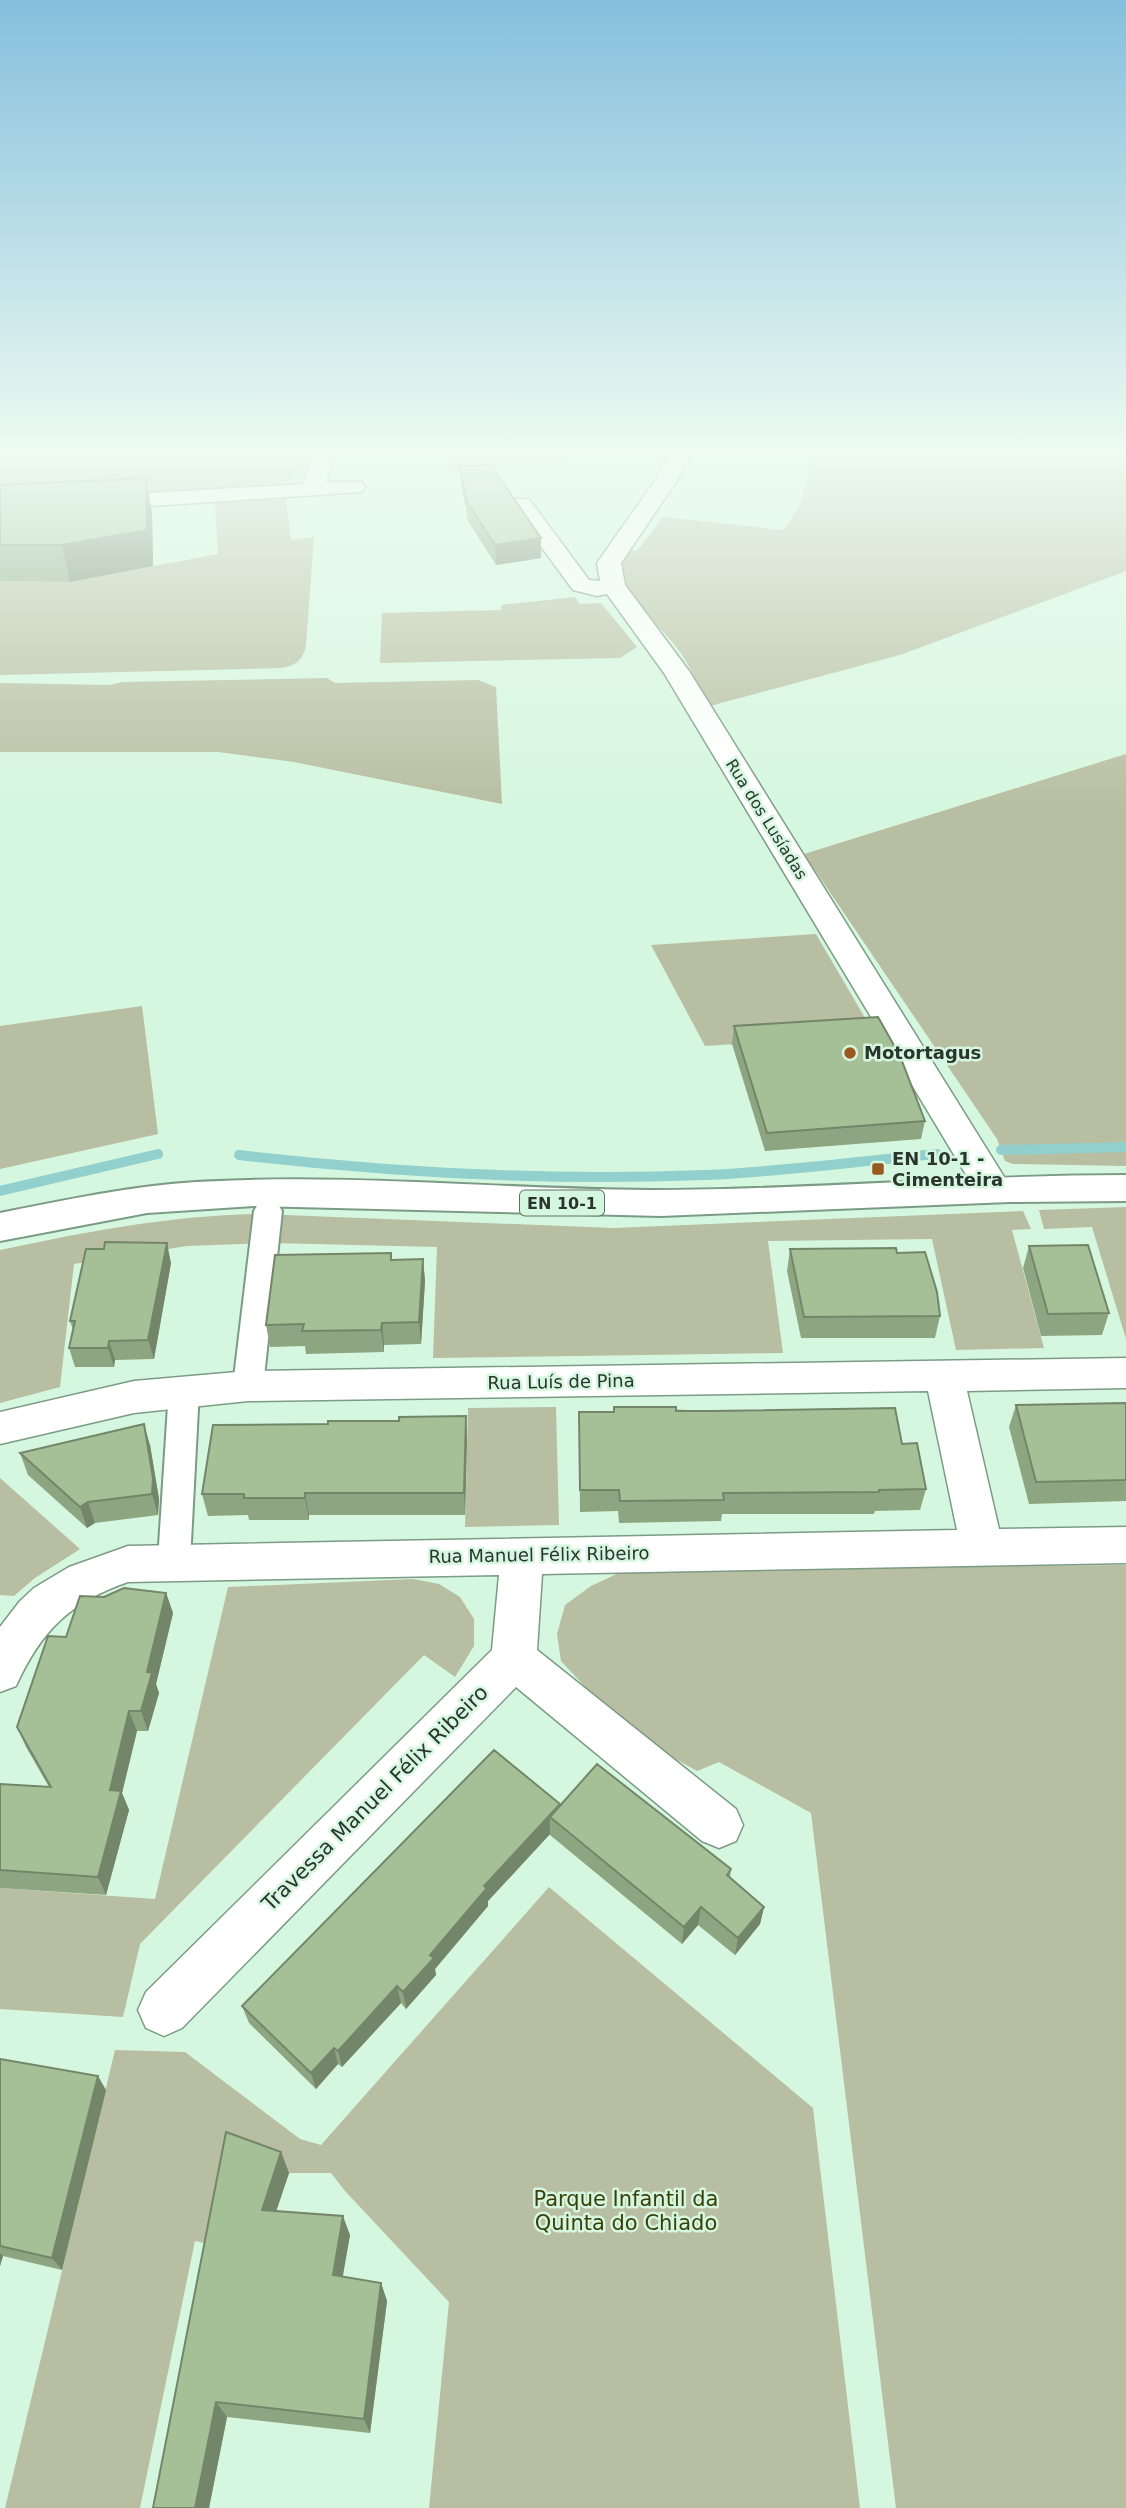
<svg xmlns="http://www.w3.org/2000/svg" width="1126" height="2508" font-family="'DejaVu Sans',sans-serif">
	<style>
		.green { fill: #b8bea1 }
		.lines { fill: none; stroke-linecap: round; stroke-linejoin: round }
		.stream { stroke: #91d0cd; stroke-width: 10 }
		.pedestrian-casing { stroke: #7c9b85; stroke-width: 4 }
		.minor-casing { stroke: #7c9b85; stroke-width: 3 }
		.primary-casing { stroke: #7c9b85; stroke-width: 4 }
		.pedestrian { fill: #fff; fill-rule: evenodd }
		.minor { fill: #fff; fill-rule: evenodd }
		.primary { fill: #fff; fill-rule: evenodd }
		.wall { fill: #8ea582 }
		.shaded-wall { fill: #74866a }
		.building { fill: #a5c097; stroke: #74866a; stroke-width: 2 }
		.poi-dot { fill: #995921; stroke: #d6f7df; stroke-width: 2.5 }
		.labels { text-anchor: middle; stroke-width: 5; stroke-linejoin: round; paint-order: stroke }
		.far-street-label { font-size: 16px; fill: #2a362d; stroke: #d6f7df }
		.shield { fill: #d6f7df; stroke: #5e7062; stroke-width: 2 }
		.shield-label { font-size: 16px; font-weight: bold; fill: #2a362d }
		.poi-label { font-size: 18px; font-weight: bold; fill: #2a362d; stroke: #d6f7df; text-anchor: start }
		.street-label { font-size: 18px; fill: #2a362d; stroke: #d6f7df }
		.near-street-label { font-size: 21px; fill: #2a362d; stroke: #d6f7df }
		.near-park-label { font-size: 21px; fill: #3a4008; stroke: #d6f7df }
	</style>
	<rect width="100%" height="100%" fill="#d6f7df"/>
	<!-- green -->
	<path class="green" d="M0,454H306L299,476L277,485L0,502Z
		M514,454H560L563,462L453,473L448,460Z
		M814,454H1126V571L900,655L710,706C699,689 692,669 680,652C659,623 628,603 620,567L631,550L637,551L663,517L784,530L800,504Z
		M286,499L291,540L314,537L306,645C303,660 297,665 282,668L0,675V581L70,582L218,554L215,503Z
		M575,597L580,604L601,603L637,647L620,658L380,663L382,613L501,610V605Z
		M327,678L335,683L478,680L496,687L502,804L294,762L218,752H0V683L109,685L123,682Z
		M1126,754V1166L1013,1164L1005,1161L997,1139L804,854Z
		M816,934L875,1035L705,1046L651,945Z
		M142,1006L158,1134L0,1169V1026Z
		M1126,1207V1339L1092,1227L1044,1229L1039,1210Z
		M1023,1211L1031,1229L1012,1230L1044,1348L956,1350L932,1239L768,1241L783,1353L433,1358L437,1247L272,1243L187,1246L74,1264L60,1387L0,1403V1250C86,1232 172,1215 261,1214L614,1228Z
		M556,1407L559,1525L465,1527L468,1408Z
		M0,1478L80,1549L35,1578L14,1596L0,1595Z
		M1126,1565V2508H896L811,1813L719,1762L697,1771L656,1748L601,1704L561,1661L557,1634L565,1605L591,1586L625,1570Z
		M413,1579L439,1584L460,1597L474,1619V1646L455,1677L424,1655L140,1944L123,2017L0,2009V1888L155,1899L228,1587Z
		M549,1887L813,2108L860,2508H429L449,2302L345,2191L331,2173H289L217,2246L195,2241L140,2508H5L115,2050L185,2052L300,2139L321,2145Z"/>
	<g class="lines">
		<!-- stream -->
		<path class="stream" d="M1001,1150L1126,1147
			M239,1155C394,1173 549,1181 705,1175C782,1172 860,1161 937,1154
			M0,1191L158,1154"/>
		<!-- pedestrian casing -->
		<g class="pedestrian-casing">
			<path id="pedestrian" d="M268,1201L278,1204L282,1211L263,1386L259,1394L248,1398L237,1394L233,1386L254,1211L258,1204Z
				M184,1378L195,1382L199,1390L190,1561L186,1571L174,1575L162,1571L158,1561L169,1390L173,1382Z"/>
		</g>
		<!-- minor casing -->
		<g class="minor-casing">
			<path id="minor" d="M312,454H334L326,482H362L365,487L362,492L0,516V502L304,484Z
				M669,454H691L676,482L621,563L625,585L689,671L1006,1180L1011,1189L1006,1198L993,1202L980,1198L664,673L607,594L597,596L573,590L510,504L513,499H529L589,580L600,581L597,563L654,482Z
				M1126,1358V1388L967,1391L999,1529L1126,1527V1563L542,1574L537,1650L736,1809L743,1825L736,1841L719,1848L702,1841L516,1687L182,2028L164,2036L146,2028L138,2010L146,1992L492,1650L499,1575L128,1582C70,1602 41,1631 16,1686L0,1692V1627L20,1601L34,1588L69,1567L128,1546L957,1530L928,1391L248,1401L134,1413L0,1444V1412L134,1381L248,1371Z"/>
		</g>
		<!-- primary casing -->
		<g class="primary-casing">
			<path id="primary" d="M1126,1175V1201L1010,1202L661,1216L254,1206L147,1213L0,1241V1213C65,1200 130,1186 196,1182C347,1173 498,1189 650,1190C809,1190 967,1175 1126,1175Z"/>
		</g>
		<!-- pedestrian -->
		<use href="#pedestrian" class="pedestrian"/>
		<!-- minor -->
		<use href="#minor" class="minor"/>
		<!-- primary -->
		<use href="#primary" class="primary"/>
	</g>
	<!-- wall -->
	<path class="wall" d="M460,466L541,538V558L496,565L468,521L461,485Z
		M146,478L152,513L153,566L70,582L0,581V485Z
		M734,1026L925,1121L921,1139L765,1151L732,1044Z
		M1029,1246L1109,1313L1102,1335L1041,1336L1023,1268Z
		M790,1249L897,1253L940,1316L935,1338H801L787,1271Z
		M391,1253L392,1260L423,1259L425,1281L421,1344L384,1345V1352L306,1354L305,1346L270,1347L266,1325Z
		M171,1263L154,1359L115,1360L114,1367H75L69,1348L73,1330L70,1321Z
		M1126,1403V1501L1029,1504L1009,1427L1016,1405Z
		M614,1407L713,1411L902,1444L926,1489L920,1510L875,1511L874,1514H722L721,1521L619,1523L618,1511L580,1512L579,1412H614Z
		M466,1416L467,1438L465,1515H309V1520H249L248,1515L208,1516L202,1494L328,1424L399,1421Z
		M150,1445L159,1499L158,1515L95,1523L87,1528L28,1475L20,1453Z
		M166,1593L173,1613L156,1684L159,1693L148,1731H137L122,1793L129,1810L106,1895L0,1888V1784L49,1787L26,1747L17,1727L66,1637L104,1597Z
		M560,1805L731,1869L730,1878L764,1907L760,1924L735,1955L698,1925L682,1944L550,1835V1834L488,1901V1906L435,1969L436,1975L406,2009L401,2003L342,2067L338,2064L316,2089L249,2023L242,2006Z
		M0,2059L106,2090L62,2270L3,2256L0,2266Z
		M226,2132L281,2152L289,2173L276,2211L350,2235L342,2276L381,2283L387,2301L370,2433L227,2417L209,2508Z"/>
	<!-- shaded-wall -->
	<path class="shaded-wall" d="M146,478L152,513L153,566L70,582L62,545Z
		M541,538V558L496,565L495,545Z
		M167,1243L171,1263L154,1359L148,1340Z
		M423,1259L425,1281L421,1344L419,1322Z
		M382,1323L384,1345V1352L381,1330Z
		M109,1341L115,1360L114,1367L108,1348Z
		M466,1416L467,1438L465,1515L464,1493Z
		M144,1424L150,1445L159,1499L158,1515L152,1494Z
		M305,1493L309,1515V1520L305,1498Z
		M88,1502L95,1523L87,1528L80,1507Z
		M166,1593L173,1613L156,1684L159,1693L148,1731L141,1711L147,1672Z
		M129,1711L137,1731L122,1793L129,1810L106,1895L98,1877L110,1790Z
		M560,1804V1823L550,1817V1834L488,1901V1906L435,1969L436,1975L406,2009L403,1992L430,1955L484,1886Z
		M701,1907L698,1925L682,1944L684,1927Z
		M764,1907L760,1924L735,1955L738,1938Z
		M397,1986L401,2003L342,2067L338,2051Z
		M334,2048L338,2064L316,2089L311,2073Z
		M98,2076L106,2090L62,2270L52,2258Z
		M281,2152L289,2173L270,2230L262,2210Z
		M343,2216L350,2235L340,2293L333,2275Z
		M0,2253L3,2256L0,2266Z
		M381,2283L387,2301L370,2433L364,2419Z
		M216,2402L227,2417L209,2508H195Z"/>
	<!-- building -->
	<path class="building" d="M491,465L541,538L495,545L467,502L460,466Z
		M146,478L147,530L62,545H0V485Z
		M878,1017L900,1056L925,1121L767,1133L734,1026Z
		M105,1242L167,1243L148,1340L109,1341L108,1348H69L75,1321H70L86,1249H104Z
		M1088,1245L1109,1313L1048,1314L1029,1246Z
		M896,1248L897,1253L925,1252L937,1292L940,1316L804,1317L790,1249Z
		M391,1253V1260L423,1259L419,1322L382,1323L381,1330L302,1331L304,1324L266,1325L275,1255Z
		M1126,1403V1480L1036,1482L1016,1405Z
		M614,1407H676V1411H713L895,1408L902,1444L917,1443L926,1489L879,1490V1492L723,1493L724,1500L620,1501L619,1490H580L579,1412H614Z
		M466,1416L464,1493H305V1498H244V1494H202L213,1425L328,1424V1421H399V1417Z
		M144,1424L153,1478L152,1494L88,1502L80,1507L20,1453Z
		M124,1588L166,1593L147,1672L152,1673L141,1711H129L110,1790L121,1791L98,1877L0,1870V1784L51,1787L17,1727L48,1636L66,1637L80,1596L104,1597Z
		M494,1750L560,1804L484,1886L487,1888L430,1955L434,1958L403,1992L397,1986L338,2051L334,2048L311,2073L242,2006Z
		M597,1764L731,1869L727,1875L764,1907L738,1938L701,1907L684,1927L550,1817Z
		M0,2059L98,2076L52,2258L0,2246Z
		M226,2132L281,2152L262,2210L343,2216L333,2275L381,2283L364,2419L216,2402L195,2508H153Z"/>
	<!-- sky -->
	<linearGradient id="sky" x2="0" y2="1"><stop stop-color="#85bfdd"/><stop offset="0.56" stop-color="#edfbf1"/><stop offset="1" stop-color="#edfbf1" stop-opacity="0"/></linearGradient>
	<rect width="1126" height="805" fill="url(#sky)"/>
	<!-- markers -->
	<g class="poi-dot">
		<circle cx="850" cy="1053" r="7"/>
		<rect x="871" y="1162" width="14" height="14" rx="3.5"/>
	</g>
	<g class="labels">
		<!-- far-street labels -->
		<g class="far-street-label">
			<text transform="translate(767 819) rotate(58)" y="6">Rua dos Lusíadas</text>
		</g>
		<!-- shield labels -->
		<rect class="shield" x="520" y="1190.5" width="84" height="25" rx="5"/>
		<g class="shield-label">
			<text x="562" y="1209">EN 10-1</text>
		</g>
		<!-- poi labels -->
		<g class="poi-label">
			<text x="864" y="1059">Motortagus</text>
			<text x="892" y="1165">EN 10-1 -<tspan x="892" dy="21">Cimenteira</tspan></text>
		</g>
		<!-- street labels -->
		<g class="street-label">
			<text transform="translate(561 1382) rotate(-1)" y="6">Rua Luís de Pina</text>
			<text transform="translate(539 1555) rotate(-1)" y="6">Rua Manuel Félix Ribeiro</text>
		</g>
		<!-- near-street labels -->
		<g class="near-street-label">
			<text transform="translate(375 1798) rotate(-45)" y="7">Travessa Manuel Félix Ribeiro</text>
		</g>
		<!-- near-park labels -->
		<g class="near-park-label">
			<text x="626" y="2206">Parque Infantil da<tspan x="626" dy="24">Quinta do Chiado</tspan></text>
		</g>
	</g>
</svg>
